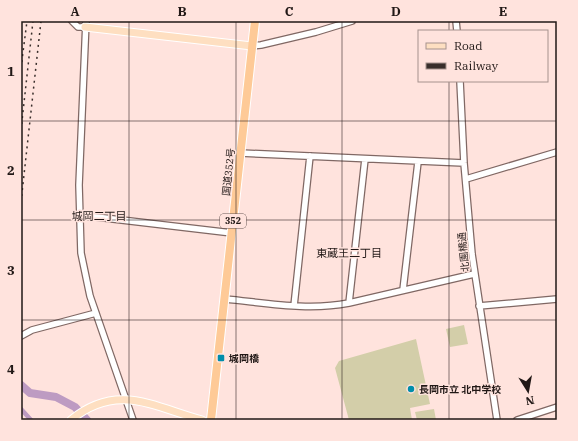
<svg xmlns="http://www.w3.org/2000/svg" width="578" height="441" font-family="'IBM Plex Serif','Noto Sans JP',serif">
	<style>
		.garden { fill: #d3cea9 }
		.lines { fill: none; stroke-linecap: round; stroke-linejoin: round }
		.canal { stroke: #bd9bc2; stroke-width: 4.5 }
		.river { stroke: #bd9bc2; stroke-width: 8 }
		.minor-casing { stroke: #806864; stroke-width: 8 }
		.major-casing { stroke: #fff; stroke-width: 9 }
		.highway-casing { stroke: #fff; stroke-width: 10 }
		.minor { stroke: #fff; stroke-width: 5.5 }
		.major { stroke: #fedfc1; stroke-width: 7 }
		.highway { stroke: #feca97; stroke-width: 8 }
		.rail { stroke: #392e2b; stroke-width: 1.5; stroke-dasharray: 2 4; stroke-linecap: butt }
		.grid { fill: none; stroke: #211816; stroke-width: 1; stroke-opacity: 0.55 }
		.poi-dot { fill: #008eab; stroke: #ffe3dd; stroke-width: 1.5 }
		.labels { text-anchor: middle; stroke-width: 3; stroke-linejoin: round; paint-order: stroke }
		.shield { fill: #ffe3dd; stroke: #645552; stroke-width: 1 }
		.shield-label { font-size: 9px; font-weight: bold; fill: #211816 }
		.street-label { font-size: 10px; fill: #211816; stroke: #ffe3dd }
		.poi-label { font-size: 10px; font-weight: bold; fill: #211816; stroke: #ffe3dd; text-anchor: start }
		.neighbourhood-label { font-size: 11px; fill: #211816; stroke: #ffe3dd }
		.neatline { fill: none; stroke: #211816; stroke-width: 1.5 }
		.grid-label { font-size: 13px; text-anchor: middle; font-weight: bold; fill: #211816 }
	</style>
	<rect width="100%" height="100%" fill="#ffe3dd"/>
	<!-- garden -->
	<path class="garden" d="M464,325L468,344L450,347L446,329Z
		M416,339L430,404L410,408L412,420H349L335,368L339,361Z
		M434,409L436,420H417L415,412Z"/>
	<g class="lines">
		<!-- canal -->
		<path class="canal" d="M21,409L31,420"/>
		<!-- river -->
		<path class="river" d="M21,385L30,393L56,397L75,407L87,420"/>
		<!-- minor casing -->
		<g class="minor-casing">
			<path id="minor" d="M72,21L78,27H85
				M86,21L79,185L81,253L90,296L133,420
				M456,21L457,31
				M252,46L261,45L316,32L352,21
				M460,81L464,163L472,254L497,420
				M240,153L464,163
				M466,179L557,152
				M79,215L232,233
				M403,290L418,162
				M225,299C267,303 308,311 349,303L474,274
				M349,303L365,159
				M294,306L310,156
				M479,306L557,299
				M21,336L32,330L96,313
				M517,420L557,407"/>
		</g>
		<!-- major casing -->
		<g class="major-casing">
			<path id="major" d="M85,27L252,46
				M71,420C117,382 154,407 202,420"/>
		</g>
		<!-- highway casing -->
		<g class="highway-casing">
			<path id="highway" d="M211,420L255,21"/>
		</g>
		<!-- minor -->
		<use href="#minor" class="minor"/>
		<!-- major -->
		<use href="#major" class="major"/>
		<!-- highway -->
		<use href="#highway" class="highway"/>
		<!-- rail -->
		<path class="rail" d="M21,68L27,21
			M21,130L33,21
			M21,202L41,21"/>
	</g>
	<!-- grid -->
	<path class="grid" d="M129,21V420M236,21V420M342,21V420M449,21V31M449,81V420M21,121H557M21,220H557M21,320H557"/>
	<!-- markers -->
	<g class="poi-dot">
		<rect x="217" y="354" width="8" height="8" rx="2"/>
		<circle cx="411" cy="389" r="4"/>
	</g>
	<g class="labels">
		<!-- shield labels -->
		<rect class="shield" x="220" y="214" width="26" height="14" rx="3"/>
		<g class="shield-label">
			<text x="233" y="224">352</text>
		</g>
		<!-- street labels -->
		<g class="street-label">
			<text transform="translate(228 172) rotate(-84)" y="4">国道352号</text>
			<text transform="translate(463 252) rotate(-96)" y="4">北園橋通</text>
		</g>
		<!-- poi labels -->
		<g class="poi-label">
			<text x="229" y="362">城岡橋</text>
			<text x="419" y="393">長岡市立 北中学校</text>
		</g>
		<!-- neighbourhood labels -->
		<g class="neighbourhood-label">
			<text x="99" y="220">城岡二丁目</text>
			<text x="349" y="257">東蔵王二丁目</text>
		</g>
	</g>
	<!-- border -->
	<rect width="578" height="441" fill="none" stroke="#ffe3dd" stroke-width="44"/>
	<!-- legend -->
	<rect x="418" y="30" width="130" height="52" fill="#ffe3dd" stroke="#a6928d"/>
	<rect x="426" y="43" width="20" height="6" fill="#fedfc1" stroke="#a6928d"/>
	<text x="454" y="50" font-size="12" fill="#211816">Road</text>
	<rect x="426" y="63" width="20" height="6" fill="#392e2b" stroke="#a6928d"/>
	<text x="454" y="70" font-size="12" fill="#211816">Railway</text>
	<!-- north arrow -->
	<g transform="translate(528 391) rotate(169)" stroke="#ffe3dd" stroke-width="3" paint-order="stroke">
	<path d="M0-3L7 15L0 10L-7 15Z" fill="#211816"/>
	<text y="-6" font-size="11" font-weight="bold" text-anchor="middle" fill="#211816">N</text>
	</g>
	<rect x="22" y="22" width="534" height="397" class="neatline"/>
	<g class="grid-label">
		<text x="75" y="16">A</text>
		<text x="182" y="16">B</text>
		<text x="289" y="16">C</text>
		<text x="396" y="16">D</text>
		<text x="503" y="16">E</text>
		<text x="11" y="76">1</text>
		<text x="11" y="175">2</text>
		<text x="11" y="275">3</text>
		<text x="11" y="374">4</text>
	</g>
</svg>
